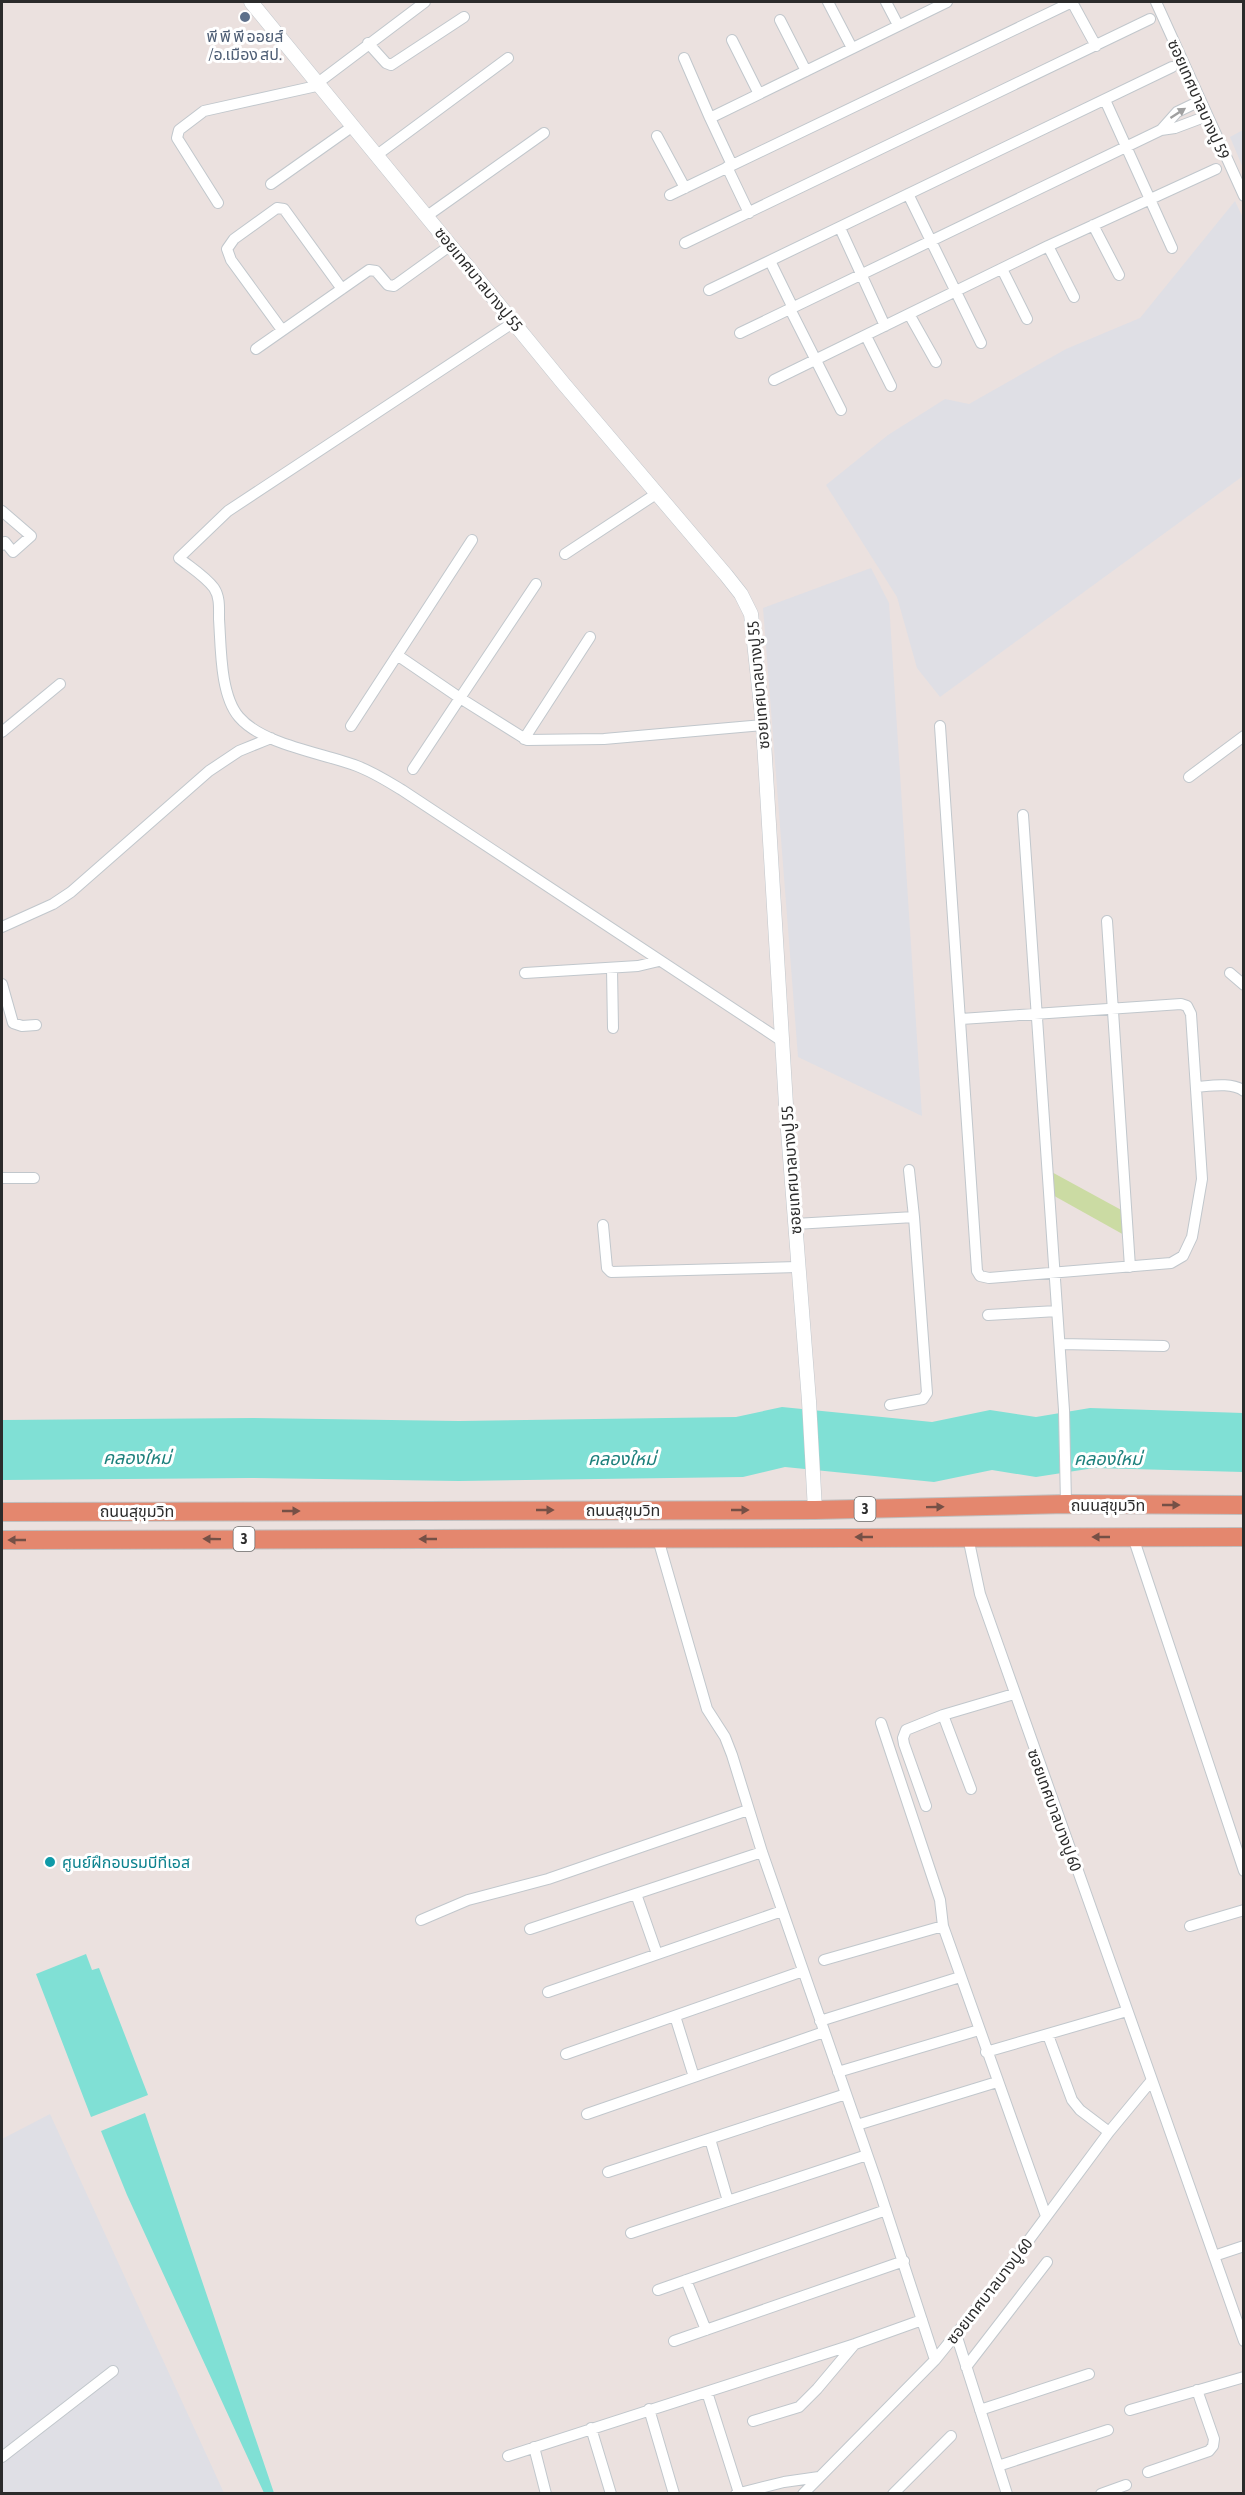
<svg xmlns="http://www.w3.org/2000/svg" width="1245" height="2495" font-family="'Asap Condensed','Noto Sans Thai',sans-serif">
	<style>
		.industrial { fill: #dfdfe5 }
		.green { fill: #cbdba3 }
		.water { fill: #80e0d5 }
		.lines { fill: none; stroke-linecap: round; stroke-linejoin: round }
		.minor-casing { stroke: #c1c7cc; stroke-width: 12 }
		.tertiary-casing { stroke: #c1c7cc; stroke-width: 15 }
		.trunk-casing { stroke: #bfbfbf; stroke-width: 20 }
		.minor { stroke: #fff; stroke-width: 10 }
		.tertiary { stroke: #fff; stroke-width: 14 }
		.trunk { stroke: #e4876e; stroke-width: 18 }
		.oneway { fill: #a0a0a0 }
		.oneway2 { fill: #755046 }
		.service-dot { fill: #5c6f8a; stroke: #fff; stroke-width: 2 }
		.culture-dot { fill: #0f9aa8; stroke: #fff; stroke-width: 2 }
		.labels { text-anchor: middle; stroke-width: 6; stroke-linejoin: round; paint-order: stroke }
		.shield { fill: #fff; stroke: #6b6b6b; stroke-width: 1.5 }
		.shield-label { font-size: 15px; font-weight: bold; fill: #2b2b2b }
		.service-label { font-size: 16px; fill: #4e5e75; stroke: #fff }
		.street-label { font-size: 16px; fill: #2b2b2b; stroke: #fff }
		.culture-label { font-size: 16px; fill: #0d838f; stroke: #fff; text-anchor: start }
		.water-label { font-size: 18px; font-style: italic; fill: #1d807c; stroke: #fff }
	</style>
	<rect width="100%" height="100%" fill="#ebe1df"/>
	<!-- industrial -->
	<path class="industrial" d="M1243,130V168L1230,137Z
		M1235,201L1244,220L1243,476L940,697L917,668L897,597L826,485L888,435L945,399L969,404L1066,349L1140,318Z
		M871,568L889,603L922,1116L798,1057L763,608Z
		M50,2114L224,2493L2,2494V2139Z"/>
	<!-- green -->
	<path class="green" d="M1048,1170L1125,1212L1126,1236L1049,1193Z"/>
	<!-- water -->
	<path class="water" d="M782,1407L932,1422L990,1410L1036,1417L1090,1408L1243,1413V1472L1094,1468L1036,1477L992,1470L934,1482L785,1467L743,1477L459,1481L252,1478L2,1480V1420L253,1418L459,1421L736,1417Z
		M86,1954L92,1970L99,1968L148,2095L91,2117L36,1974Z
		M145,2113L274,2493H264L127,2195L101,2131Z"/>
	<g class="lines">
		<!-- minor casing -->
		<g class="minor-casing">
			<path id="minor" d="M828,2L852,48
				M886,2L898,25
				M1072,2L1096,46
				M1156,2L1244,196
				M780,20L806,71
				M732,40L759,94
				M368,43L386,63L391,65L464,17
				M684,58L710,118
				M319,82L425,2
				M1105,100L1172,248
				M1161,130L1177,112L1200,101
				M657,136L685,188
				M377,155L508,58
				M732,165L710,118L947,2
				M727,167L749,213
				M271,184L353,126
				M908,194L981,343
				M670,195L1072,2
				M218,203L177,138L179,130L204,111L321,85
				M427,216L544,133
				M1093,225L1119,275
				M840,228L885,326
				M685,243L1150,19
				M1048,246L1074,297
				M770,261L793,308
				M1002,269L1027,319
				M709,290L1172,67
				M790,309L841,410
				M909,314L936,362
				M514,322L228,511L179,558C190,567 205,576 214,588C220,597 219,608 219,619C221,647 220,695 239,717C263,745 323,753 357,766C373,772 387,781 402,790L782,1041
				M282,330L231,260L227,249L234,239L277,208L284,209L342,289
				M740,333L1161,130L1175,128L1207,116
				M866,336L891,386
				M256,349L369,270L376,271L388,285L394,286L451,245
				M774,380L1048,246L1216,169
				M2,511L31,536L13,552L5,542L2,545
				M565,554L656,494
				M397,655L460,698L536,584
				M351,726L472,540
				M940,726L977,1271L980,1276L989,1278L1171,1263L1183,1256L1192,1237L1202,1179L1191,1014L1187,1006L1181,1004L961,1019
				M2,732L60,684
				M524,739L590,637
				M413,769L460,698L527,740L604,739L763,725
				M1189,777L1244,736
				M1023,815L1064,1410L1066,1504
				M1107,921L1130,1267
				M2,927L53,904L71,892L209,771L239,751L271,738
				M612,968L613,1028
				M525,973L638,966L659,961
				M1230,973L1244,985
				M2,984L13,1023L22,1026L36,1025
				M1196,1087C1210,1086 1232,1082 1244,1091
				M2,1178H34
				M795,1224L914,1217L909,1170
				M603,1225L607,1268L611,1272L797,1267
				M988,1315L1057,1311
				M1060,1344L1164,1346
				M890,1405L923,1399L927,1393L914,1217
				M1133,1537L1244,1871
				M658,1539L707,1709L725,1737L732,1755L762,1852L877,2183L935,2360
				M943,1715L971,1789
				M881,1723L940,1900L943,1926L1046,2216
				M926,1806L904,1744L903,1738L906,1730L943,1715L1014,1694
				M636,1894L657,1954
				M421,1920L468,1900L548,1879L748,1810
				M1190,1926L1244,1910
				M530,1929L762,1852
				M824,1960L943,1926
				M548,1992L782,1911
				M675,2016L694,2077
				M820,2021L960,1977
				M1048,2035L1072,2100L1080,2110L1109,2132
				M986,2052L1127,2011
				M566,2054L803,1971
				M838,2072L979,2030
				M1152,2080L1244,2341
				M587,2114L824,2032
				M857,2125L997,2082
				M710,2139L728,2201
				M608,2172L846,2094
				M631,2233L867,2155
				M1214,2256L1244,2246
				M686,2280L706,2330
				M658,2290L886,2210
				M956,2334L1007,2494
				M674,2341L904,2261
				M966,2367L1047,2262
				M707,2392L739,2493
				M649,2409L674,2494
				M980,2410L1089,2374
				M1130,2410L1244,2377
				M753,2421L799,2407L817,2389L854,2345
				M591,2428L611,2494
				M534,2447L546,2494
				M508,2456L855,2344L922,2320
				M2,2457L113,2371
				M998,2466L1108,2430
				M1148,2472L1209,2451L1213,2446L1214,2439L1197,2390
				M736,2494L784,2482L819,2477
				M803,2494L935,2360L994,2287L1109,2132L1152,2080L980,1594L968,1537
				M893,2494L951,2436
				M1101,2494L1126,2485"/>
		</g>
		<!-- tertiary casing -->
		<g class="tertiary-casing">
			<path id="tertiary" d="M251,2L563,383L726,575L741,594L751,614L763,725L786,1105L809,1401L815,1510"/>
		</g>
		<!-- trunk casing -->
		<g class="trunk-casing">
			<path id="trunk" d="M2,1512L815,1510L1066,1504L1244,1505
				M2,1540L1244,1537"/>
		</g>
		<!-- minor -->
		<use href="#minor" class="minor"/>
		<!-- tertiary -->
		<use href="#tertiary" class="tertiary"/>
		<!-- trunk -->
		<use href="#trunk" class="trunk"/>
	</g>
	<!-- one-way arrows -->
	<defs><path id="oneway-solid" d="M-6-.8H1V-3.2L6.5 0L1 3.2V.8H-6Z" transform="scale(1.5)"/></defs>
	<use class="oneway" href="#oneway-solid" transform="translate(1178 113) rotate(-33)"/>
	<g class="oneway2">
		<use href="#oneway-solid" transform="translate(1171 1505)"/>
		<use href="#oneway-solid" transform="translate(935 1507) rotate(-1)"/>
		<use href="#oneway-solid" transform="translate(545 1510)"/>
		<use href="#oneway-solid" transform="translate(740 1510)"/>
		<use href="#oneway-solid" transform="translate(291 1511)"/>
		<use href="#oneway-solid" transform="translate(864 1537) rotate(180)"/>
		<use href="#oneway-solid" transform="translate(1101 1537) rotate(180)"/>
		<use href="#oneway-solid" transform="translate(212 1539) rotate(-179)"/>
		<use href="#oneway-solid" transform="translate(428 1539) rotate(180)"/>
		<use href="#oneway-solid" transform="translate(17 1540) rotate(180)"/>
	</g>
	<!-- markers -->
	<circle class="service-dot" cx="245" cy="17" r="6"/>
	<circle class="culture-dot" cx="50" cy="1862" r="6"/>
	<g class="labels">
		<!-- shield labels -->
		<g class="shield">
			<rect x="854.5" y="1497" width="21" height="24" rx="4.5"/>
			<rect x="233.5" y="1527" width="21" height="24" rx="4.5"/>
		</g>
		<g class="shield-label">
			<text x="865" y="1514">3</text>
			<text x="244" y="1544">3</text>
		</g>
		<!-- service labels -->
		<g class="service-label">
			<text x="245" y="42">พี พี พี ออยส์<tspan x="245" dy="18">/อ.เมือง สป.</tspan></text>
		</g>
		<!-- street labels -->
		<g class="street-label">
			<text transform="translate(1199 99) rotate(66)" y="6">ซอยเทศบาลบางปู 59</text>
			<text transform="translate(479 279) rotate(51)" y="6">ซอยเทศบาลบางปู 55</text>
			<text transform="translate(758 685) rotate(-95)" y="6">ซอยเทศบาลบางปู 55</text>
			<text transform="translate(791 1170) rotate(-94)" y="6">ซอยเทศบาลบางปู 55</text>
			<text x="1108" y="1511">ถนนสุขุมวิท</text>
			<text x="623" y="1516">ถนนสุขุมวิท</text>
			<text x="137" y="1517">ถนนสุขุมวิท</text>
			<text transform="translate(1055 1810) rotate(70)" y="6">ซอยเทศบาลบางปู 60</text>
			<text transform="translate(989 2291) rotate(-52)" y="6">ซอยเทศบาลบางปู 60</text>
		</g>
		<!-- culture labels -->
		<g class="culture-label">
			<text x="62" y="1868">ศูนย์ฝึกอบรมบีทีเอส</text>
		</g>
		<!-- water labels -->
		<g class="water-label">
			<text x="137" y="1464">คลองใหม่</text>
			<text x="622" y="1465">คลองใหม่</text>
			<text x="1108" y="1465">คลองใหม่</text>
		</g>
	</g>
	<!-- border -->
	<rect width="1245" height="2495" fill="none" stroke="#2b2b2b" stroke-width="6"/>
</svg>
